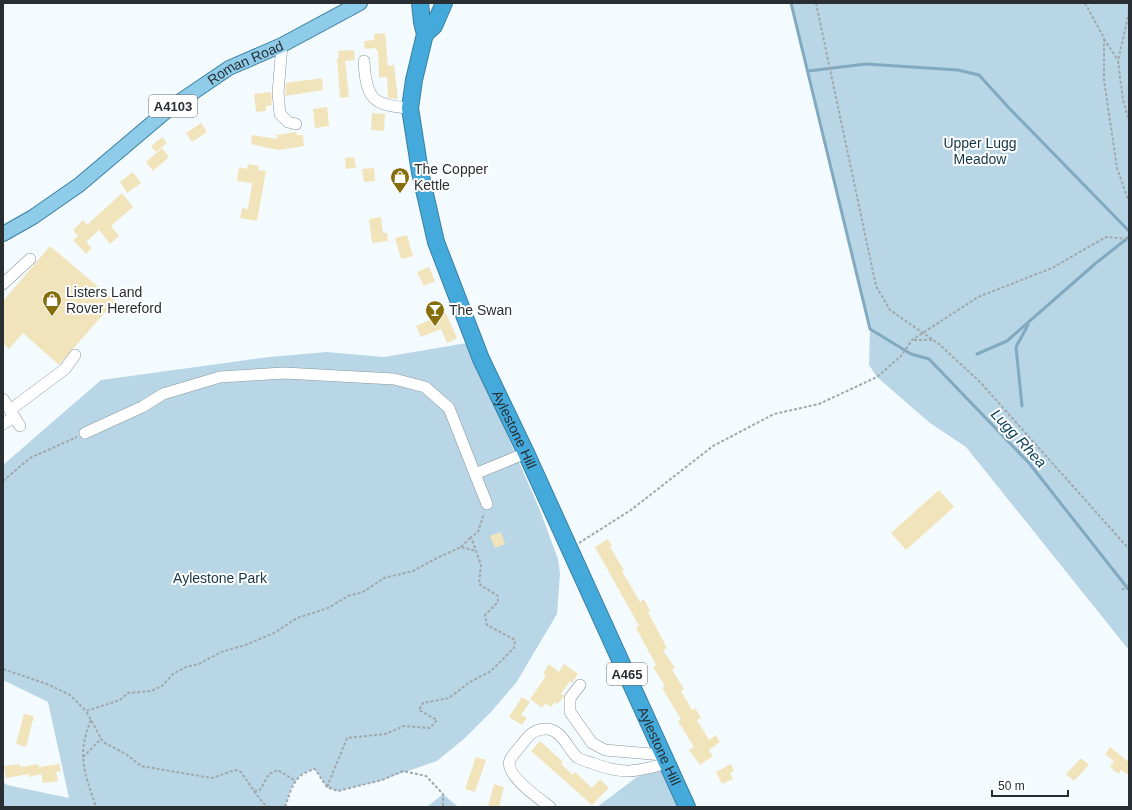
<svg xmlns="http://www.w3.org/2000/svg" width="1132" height="810" font-family="Arial,sans-serif">
<rect width="100%" height="100%" fill="#f4fbff"/>
<g fill="#b9d6e7">
<polygon points="791,3 1129,3 1128,649 966,447 930,423 877,377 869,365 870,329"/>
<path d="M 467,343 L 539,508 L 558,559 L 560,574 L 557,614 L 516,683 L 491,712 L 465,738 L 437,761 L 382,780 L 338,791 L 327,787 L 315,769 C 293,774 291,788 285,807 L 3,807 L 3,782 L 7,785 L 69,798 L 48,702 L 3,680 L 3,465 L 101,380 L 269,357 L 327,352 L 384,357 Z"/>
<polygon points="663,768 681,807 597,807 637,777"/>
<polygon points="443,794 458,807 427,807"/>
</g>
<g fill="none" stroke-linecap="round" stroke-linejoin="round">
<g stroke="#81aac1" stroke-width="3">
<polyline points="791,3 870,329 911,354 929,359 1029,463 1129,590"/>
<polyline points="808,71 866,64 958,70 979,75 1009,108 1129,231"/>
<polyline points="977,354 1007,341 1096,263 1129,237"/>
<polyline points="1022,406 1016,347 1028,325"/>
</g>
</g>
<g fill="#f1e4bb">
<polygon points="385,33 388,66 394,65 398,99 388,98 387,77 379,78 378,50 376,50 376,48 365,49 364,41 374,40 374,34"/>
<polygon points="354,50 355,60 345,61 349,97 340,98 337,58 339,58 338,51"/>
<polygon points="322,78 323,90 285,96 286,83"/>
<polygon points="271,92 272,105 266,106 266,111 256,112 254,94"/>
<polygon points="327,107 329,126 315,128 313,109"/>
<polygon points="372,113 385,114 384,131 371,130"/>
<polygon points="201,123 207,132 192,142 186,133"/>
<polygon points="296,132 297,135 303,135 304,146 278,150 251,144 252,135 277,139 276,135"/>
<polygon points="162,137 167,143 156,152 151,146"/>
<polygon points="162,148 169,157 153,171 146,162"/>
<polygon points="354,157 356,168 346,169 345,158"/>
<polygon points="248,164 259,166 258,170 266,171 257,221 240,218 242,208 248,209 252,183 237,181 239,167 247,169"/>
<polygon points="374,168 375,181 364,182 362,169"/>
<polygon points="133,172 141,183 127,193 120,182"/>
<polygon points="122,193 133,207 111,226 119,236 110,244 99,230 86,242 92,248 86,254 73,240 78,236 73,230 83,220 87,225"/>
<polygon points="381,217 383,233 387,233 388,241 372,243 369,219"/>
<polygon points="407,235 413,256 401,259 395,238"/>
<polygon points="50,246 115,301 59,365 23,333 9,349 3,343 3,301"/>
<polygon points="429,267 435,281 424,286 417,272"/>
<polygon points="446,313 457,338 447,343 441,329 421,337 416,326"/>
<polygon points="939,490 954,507 906,550 891,533"/>
<polygon points="501,532 505,544 495,548 490,536"/>
<polygon points="608,539 612,546 610,547 624,570 622,571 640,602 644,599 650,611 648,612 667,648 663,650 675,668 672,670 684,689 681,691 692,710 695,708 701,718 697,720 709,740 716,735 720,742 709,750 713,756 700,765 689,750 694,747 678,721 681,719 662,688 665,686 653,667 656,665 636,628 639,626 595,547"/>
<polygon points="549,664 559,672 564,664 578,674 572,683 570,681 561,694 564,696 558,704 555,702 551,707 545,703 542,708 530,699 546,676 543,674"/>
<polygon points="522,697 530,702 521,715 527,718 522,725 509,717"/>
<polygon points="24,714 34,716 26,747 16,744"/>
<polygon points="540,741 563,762 561,764 573,775 575,772 592,788 600,779 609,788 592,805 531,751"/>
<polygon points="1110,747 1129,762 1129,775 1121,770 1118,774 1110,767 1114,761 1105,754"/>
<polygon points="476,757 486,760 475,792 465,789"/>
<polygon points="1081,758 1089,765 1074,781 1066,774"/>
<polygon points="20,764 20,767 38,764 39,767 59,764 61,771 56,772 58,781 43,783 41,774 29,777 29,774 6,778 4,766"/>
<polygon points="731,764 734,771 730,773 733,779 722,784 716,772"/>
<polygon points="494,784 504,787 499,807 488,807"/>
</g>
<g fill="none" stroke-linecap="round" stroke-linejoin="round">
<g stroke="#86969f" stroke-width="12">
<g id="minor">
<polyline points="282,45 278,93 280,114 288,122 296,124"/>
<path d="M 364,61 C 366,98 372,106 410,108"/>
<polyline points="3,284 30,259"/>
<polyline points="3,399 20,426"/>
<polyline points="10,410 65,369 75,355"/>
<polyline points="3,424 14,417"/>
<polyline points="85,433 142,407 163,394 220,377 284,373 394,379 425,387 449,408 475,474 526,453"/>
<polyline points="475,474 487,504"/>
<polyline points="580,685 570,698 570,712 592,743 605,750 663,755"/>
<path d="M 550,807 C 540,799 504,775 510,760 C 513,754 519,748 523,743 C 529,734 536,728 548,729 C 563,731 568,750 578,758 C 582,760 588,762 592,763 C 623,775 636,772 667,763"/>
</g>
</g>
<g stroke="#3a7fa0" stroke-width="16">
<g id="major">
<path id="s1" d="M 3,234 L 33,217 L 79,185 L 170,108 L 229,68 L 282,45 L 360,3"/>
</g>
</g>
<g stroke="#3a7fa0" stroke-width="18">
<g id="highway">
<path id="s2" d="M 420,3 L 422,22 L 425,34 L 414,80 L 410,108 L 420,172 L 436,242 L 481,359 L 526,453 L 687,807"/>
<polyline points="425,34 434,26 444,3"/>
</g>
</g>
<g stroke="#a1a8ac" stroke-width="2" stroke-dasharray="3 2" stroke-linecap="butt">
<polyline points="816,3 876,286 890,310 939,344 980,382 1129,549"/>
<polyline points="1085,3 1104,38 1104,80 1117,168 1129,202"/>
<polyline points="1129,12 1118,61 1123,100 1129,120"/>
<polyline points="1104,39 1118,60"/>
<polyline points="914,340 933,340"/>
<polyline points="3,481 30,458 77,437"/>
<polyline points="579,543 631,510 713,446 774,414 819,404 877,377 901,356 912,340 978,297 1052,268 1106,237 1129,239"/>
<polyline points="461,547 471,537"/>
<polyline points="1122,590 1129,585"/>
<polyline points="3,669 47,684 70,695 86,711"/>
<path d="M 91,720 C 76,755 85,774 96,807"/>
<polyline points="83,757 101,739"/>
<polyline points="294,780 278,770 269,774 260,790 254,791 241,772 235,770 212,778 141,766 126,754 103,742 86,711 120,700 128,693 151,691 162,686 173,674 186,667 199,664 221,652 245,645 274,633 297,618 328,608 348,596 363,592 384,578 413,571 435,559 461,547 476,551"/>
<polyline points="327,787 347,738 385,734 404,726 430,728 437,720 419,710 423,703 449,698 470,682 491,671 514,648 515,640 487,625 485,615 498,602 498,596 479,584 481,565 471,537 478,532 484,513"/>
<polyline points="254,791 263,803 269,807"/>
<path d="M 285,807 C 292,788 293,775 315,769 L 327,787 L 338,791 L 382,780 L 403,771 L 426,776 L 443,794 L 443,807"/>
</g>
<use href="#minor" stroke="#fff" stroke-width="11"/>
<use href="#major" stroke="#8fccea" stroke-width="14"/>
<use href="#highway" stroke="#44aadc" stroke-width="16"/>
</g>
<defs>
<g id="shop-pin" transform="scale(1)"><path d="M0 17L-7.5 6A9.5 9.5 0 1 1 7.5 6Z" fill="#866e0c" stroke="#fff"/><path d="M-5-2.5h2.3a2.7 3.5 0 0 1 5.4 0H5L5.5 6h-11ZM-1.5-2.5h3a1.5 2.3 0 0 0-3 0Z" fill="#fff"/></g>
<g id="bar-pin" transform="scale(1)"><path d="M0 17L-7.5 6A9.5 9.5 0 1 1 7.5 6Z" fill="#866e0c" stroke="#fff"/><path d="M-6-5H6L.8 .8V4.5H3.5V6h-7V4.5H-.8V.8Z" fill="#fff"/></g>
</defs>
<g fill-rule="evenodd">
<use href="#shop-pin" x="400" y="177"/>
<use href="#shop-pin" x="52" y="300"/>
<use href="#bar-pin" x="435" y="310"/>
</g>
<g text-anchor="middle" dominant-baseline="central" stroke-width="4" stroke-linejoin="round" paint-order="stroke">
<g fill="#fff" stroke="#686d70" stroke-width="1">
<rect x="149" y="95" width="48" height="22" rx="3"/>
<rect x="607" y="663" width="40" height="22" rx="3"/>
</g>
<g font-size="13" font-weight="bold" fill="#282e32">
<text x="173" y="106">A4103</text>
<text x="627" y="674">A465</text>
</g>
<g font-size="14" fill="#282e32" stroke="#fff">
<text stroke="none"><textPath href="#s1" startOffset="298">Roman Road</textPath></text>
<text stroke="none"><textPath href="#s2" startOffset="447">Aylestone Hill</textPath></text>
<text stroke="none"><textPath href="#s2" startOffset="795">Aylestone Hill</textPath></text>
</g>
<g font-size="14" fill="#133648" stroke="#fff">
<text x="980" y="143">Upper Lugg<tspan x="980" dy="16">Meadow</tspan></text>
<text x="220" y="578">Aylestone Park</text>
</g>
<g font-size="14" fill="#282e32" stroke="#fff" text-anchor="start">
<text x="414" y="169">The Copper<tspan x="414" dy="16">Kettle</tspan></text>
<text x="66" y="292">Listers Land<tspan x="66" dy="16">Rover Hereford</tspan></text>
<text x="449" y="310">The Swan</text>
</g>
<g font-size="15" font-style="italic" fill="#0b425b" stroke="#fff">
<text transform="translate(1019 438) rotate(47)">Lugg Rhea</text>
</g>
</g>
<rect width="1132" height="810" fill="none" stroke="#282e32" stroke-width="8"/>
<path d="M992 790v6h76v-6" fill="none" stroke="#282e32" stroke-width="2"/>
<text x="998" y="790" font-size="12" fill="#282e32" stroke="#ffffff" stroke-width="3" paint-order="stroke">50 m</text>
</svg>
